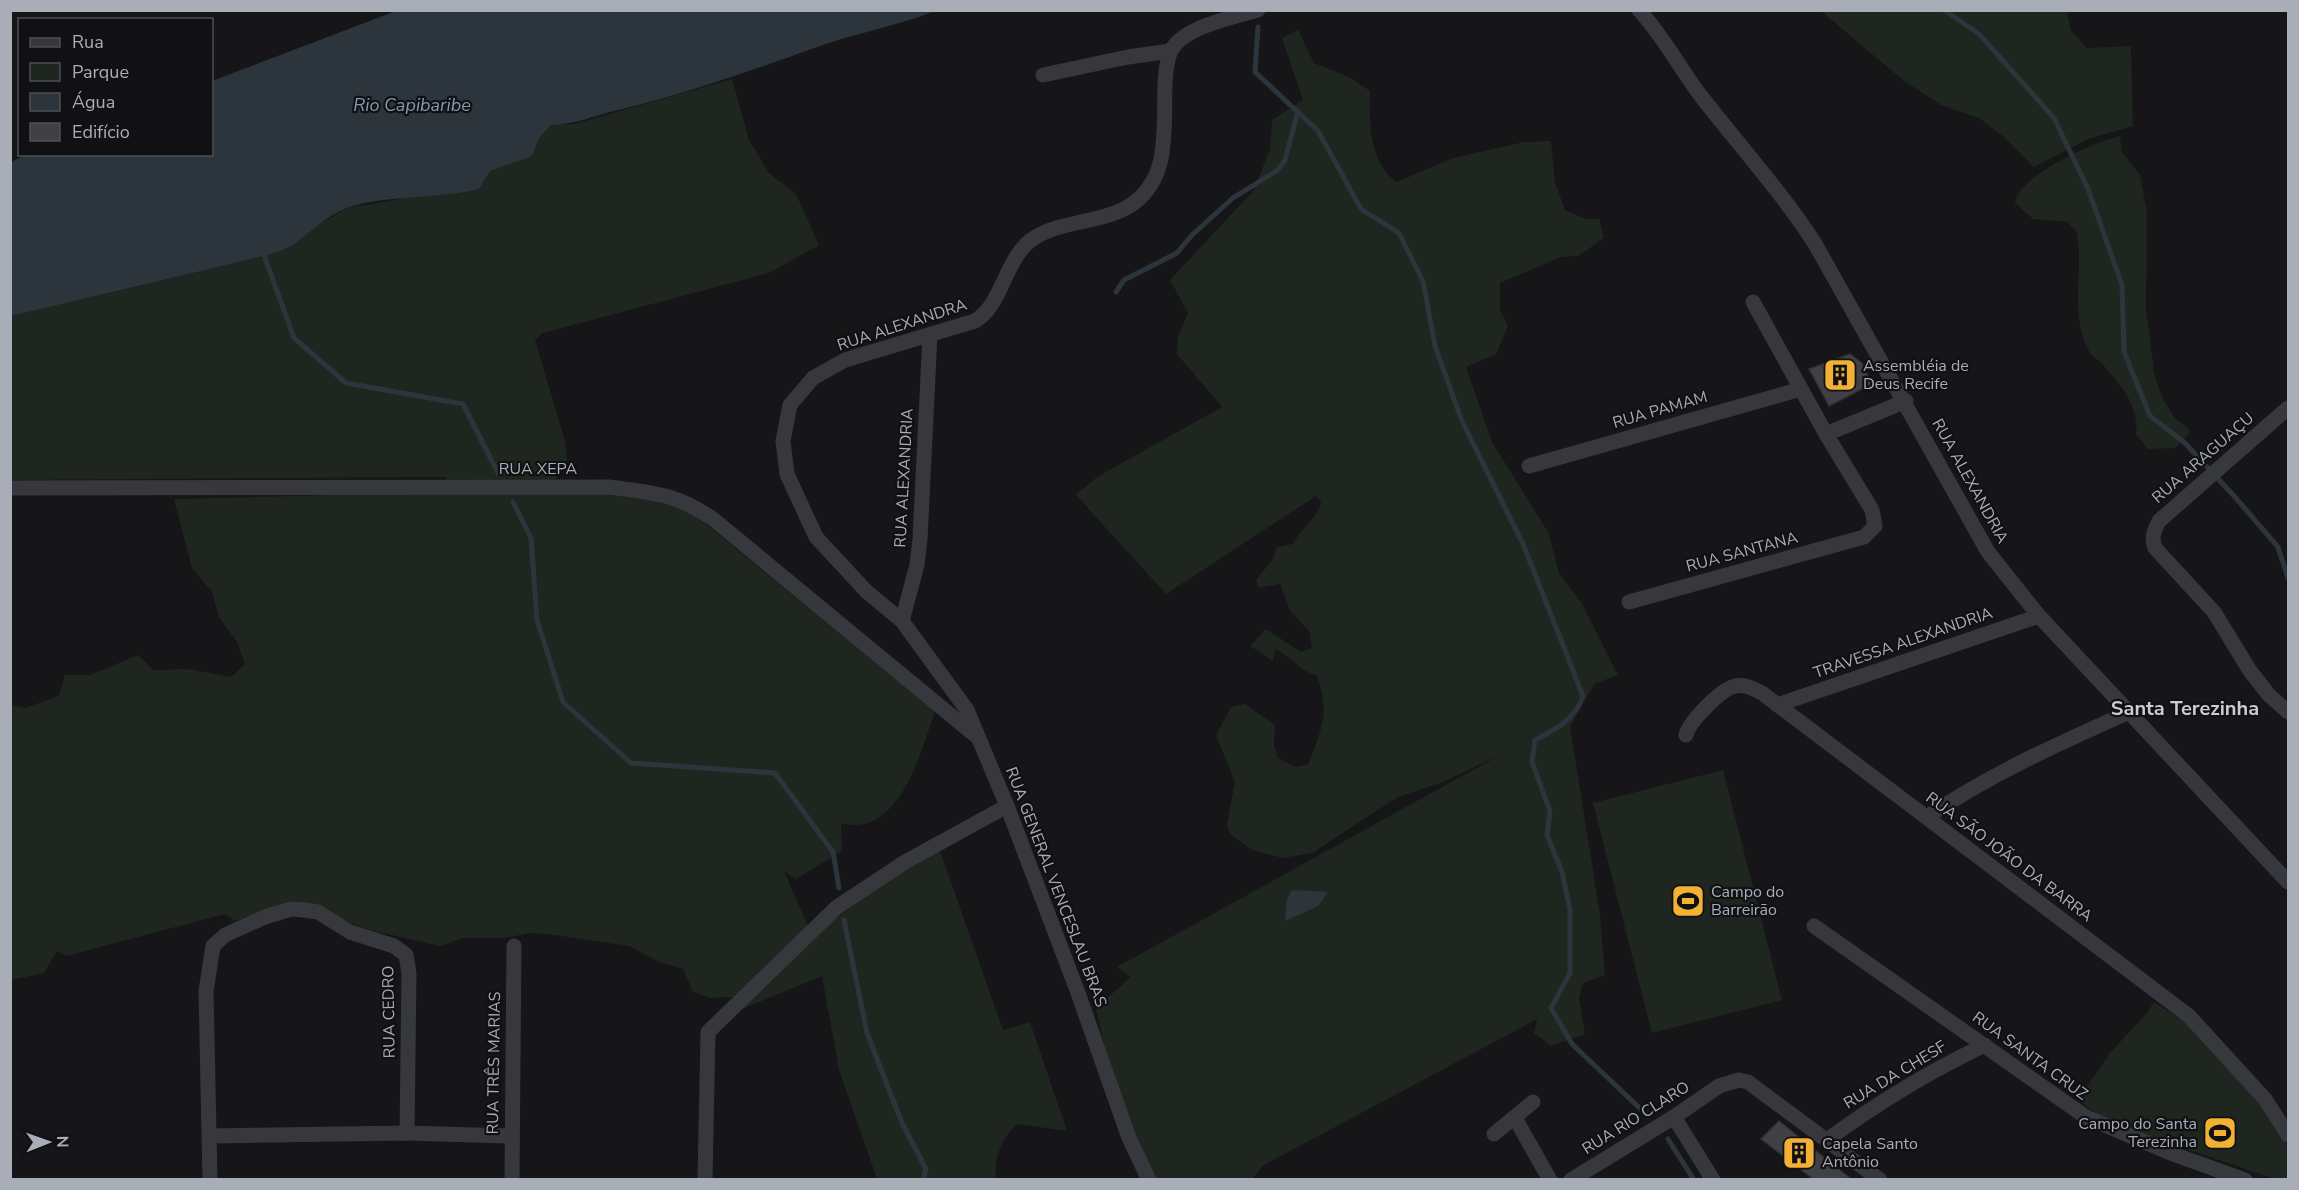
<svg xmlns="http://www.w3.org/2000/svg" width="2299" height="1190" font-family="'Nunito Sans',sans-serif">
<rect width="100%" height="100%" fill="#161618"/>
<g fill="#1e261f">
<polygon points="1821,11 2067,11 2071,31 2087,48 2131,46 2133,126 2088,139 2034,167 2003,136 1979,118 1941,105 1904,81"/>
<path d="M 1298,30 L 1314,63 L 1349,77 L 1370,91 C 1369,122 1369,163 1397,182 L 1453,158 L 1524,142 L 1551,141 L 1555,182 L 1565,210 L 1586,219 L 1599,219 L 1604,238 L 1578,256 L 1561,257 L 1500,283 L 1500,310 L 1508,326 L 1496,354 L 1466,367 L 1492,442 L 1548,532 L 1559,573 L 1581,602 L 1618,675 L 1594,684 L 1570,727 L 1600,914 L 1605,975 L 1583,983 L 1579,999 L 1585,1034 L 1551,1046 L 1534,1033 L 1537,1019 L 1262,1166 L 1253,1179 L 1153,1179 C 1126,1129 1107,1063 1096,1008 L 1131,977 L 1117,967 L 1500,755 L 1443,782 L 1398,797 L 1312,853 L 1283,858 L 1252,850 L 1230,834 L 1227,825 L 1235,782 L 1216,735 L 1231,707 L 1245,704 L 1275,725 L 1274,745 L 1278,758 L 1296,767 L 1308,764 C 1322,729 1330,713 1317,676 C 1299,670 1292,657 1275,649 L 1273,661 L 1250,646 L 1266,629 L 1301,652 L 1312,648 L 1309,631 L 1290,611 L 1280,584 L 1259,588 L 1256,580 L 1272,560 L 1277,547 L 1293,544 C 1302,526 1316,521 1321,502 L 1316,496 L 1166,594 L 1076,495 L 1097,477 L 1222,407 L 1177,354 L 1178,337 L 1188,313 L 1170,280 L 1254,190 L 1270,149 L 1272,120 L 1303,100 L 1282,38 Z"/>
<path d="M 732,79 L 749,140 L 769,173 L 796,194 L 819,245 L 769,273 L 543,333 L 535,340 L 565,441 L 567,460 L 553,484 L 663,501 L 691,512 L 935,711 C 921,751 899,840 841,823 L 842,851 L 796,879 L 784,871 L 808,926 L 733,997 L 711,998 L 693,992 L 683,969 L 659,962 L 629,946 L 555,935 L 531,933 L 504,938 L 464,938 L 440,946 L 370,930 L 343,920 L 260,913 L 235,921 L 225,914 L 66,956 L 57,951 L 44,973 L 11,980 L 11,705 L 25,708 L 59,696 L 65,675 L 90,675 L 138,655 L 154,670 L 187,669 L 231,677 L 245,664 L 237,642 L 219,617 L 212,592 L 192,568 L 174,499 L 452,492 L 445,477 L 11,480 L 11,316 L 264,256 L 292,245 L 316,226 L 347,208 L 395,200 L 532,156 L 539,138 L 551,124 L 575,124 Z"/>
<path d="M 2120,136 L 2122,152 L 2140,175 L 2147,213 L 2146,307 L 2154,373 L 2162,397 L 2174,417 L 2188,428 L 2190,433 L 2175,448 L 2148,449 L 2136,435 C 2139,407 2123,387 2105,367 C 2100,361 2092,357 2089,351 C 2069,314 2084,272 2077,233 L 2067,222 L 2033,219 L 2015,203 C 2019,175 2094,142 2120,136 Z"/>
<polygon points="1723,770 1782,1000 1652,1033 1593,803"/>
<path d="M 939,848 L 1003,1030 L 1030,1022 L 1067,1131 L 1017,1124 C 1001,1139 994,1158 996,1179 L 877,1179 L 839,1070 L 822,976 L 742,1009 L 818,933 L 868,893 Z"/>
<polygon points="2154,1002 2186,1023 2268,1112 2288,1147 2288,1179 2275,1179 2110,1123 2078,1100 2110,1053 2147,1013"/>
</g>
<g fill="#2c353c">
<path d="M 396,11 L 396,10 L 935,11 C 897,26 856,33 817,47 C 750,71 688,93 618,110 C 593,116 577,124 551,125 L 539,138 L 532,156 L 490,171 L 479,189 C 438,199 383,195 347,208 C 326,216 311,232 294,244 C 285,250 274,253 264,256 L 11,316 L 11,162 L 28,154 L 212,154 L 212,81 Z"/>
<polygon points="1292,890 1328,892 1318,906 1285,921 1287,899"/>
</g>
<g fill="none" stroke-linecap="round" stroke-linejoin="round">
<g stroke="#2c353c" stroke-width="5">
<polyline points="1944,10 1979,34 2054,118 2088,189 2122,285 2124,352 2150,416 2184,442 2235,497 2278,547 2288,578"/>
<path d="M 1258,27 L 1255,72 L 1318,131 L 1361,209 L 1399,233 L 1423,281 L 1435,346 L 1462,421 L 1523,544 L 1583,696 C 1575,719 1557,729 1535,740 L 1532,762 L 1550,811 L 1547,835 L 1562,872 L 1570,910 L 1570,973 L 1551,1008 L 1572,1044 L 1648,1116"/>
<polyline points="262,250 294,338 346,383 463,404 498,473"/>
<polyline points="1116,292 1124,280 1177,253 1192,235 1233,198 1278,170 1285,160 1298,111"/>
<polyline points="513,502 531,538 537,620 563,702 631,763 775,773 833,852 839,888"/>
<polyline points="844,920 867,1033 902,1123 926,1169 923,1180"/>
<polyline points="1668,1139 1694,1180"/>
</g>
</g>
<g fill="#404145" stroke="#303034" stroke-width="1.5">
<polygon points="1850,354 1862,363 1872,384 1829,406 1809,369"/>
<polygon points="1779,1121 1851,1179 1813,1179 1761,1139"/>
</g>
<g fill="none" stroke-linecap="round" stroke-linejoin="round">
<g stroke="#37383d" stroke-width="15">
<path d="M 1639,10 C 1665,38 1681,71 1704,100 C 1741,147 1781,192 1814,242 L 1988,552 L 2039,616 L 2288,882"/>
<polyline points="1043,75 1128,57 1170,51"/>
<path d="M 2288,408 L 2159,521 C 2154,531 2151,537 2155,548 L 2214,612 L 2250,671 L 2269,695 L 2288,712"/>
<polyline points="1826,434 1906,401"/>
<polyline points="1529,466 1801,389"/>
<path d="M 10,488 L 609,487 C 653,493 675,493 713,519 L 976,736"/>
<polyline points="1629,602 1864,537 1875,526 1872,510 1826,434 1753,302"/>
<polyline points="902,621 917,565 920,539 930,335"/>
<polyline points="1777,705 2039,616"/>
<path d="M 1686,735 C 1689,722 1721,689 1735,686 C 1746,684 1753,689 1762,693 L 2189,1016 L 2265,1099 L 2288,1135"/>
<path d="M 1927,817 C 1990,774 2058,744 2127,713"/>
<polyline points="1814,926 2086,1117 2173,1154 2245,1180"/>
<polyline points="1674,1117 1713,1180"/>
<polyline points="1515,1118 1550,1180"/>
<polyline points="1494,1134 1533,1102"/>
<polyline points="211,1136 407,1133 510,1136"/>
<path d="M 1827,1140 C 1876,1104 1930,1071 1985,1045"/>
<polyline points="210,1180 206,991 213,946 225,935 265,917 291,909 304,910 318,912 350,932 394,946 406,955 409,973 407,1133"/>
<polyline points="512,1180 514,946"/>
<polyline points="705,1180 708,1032 837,907 905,862 1007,806"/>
<path d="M 1149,1180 L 1129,1138 L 1077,990 L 1007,806 L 967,710 L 902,621 L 866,591 L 816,537 L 787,474 L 783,441 L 790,405 L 813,378 L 845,360 L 975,321 C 1003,304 1004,261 1031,240 C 1068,213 1128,230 1154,179 C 1162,164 1163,147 1164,131 C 1166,107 1162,76 1170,53 C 1180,27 1234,17 1258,10"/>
<polyline points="1571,1180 1674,1117 1719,1086 1739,1080 1748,1082 1880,1180"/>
</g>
</g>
<defs>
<g id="building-square" transform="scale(1.725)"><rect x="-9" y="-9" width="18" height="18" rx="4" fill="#f2b134" stroke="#111113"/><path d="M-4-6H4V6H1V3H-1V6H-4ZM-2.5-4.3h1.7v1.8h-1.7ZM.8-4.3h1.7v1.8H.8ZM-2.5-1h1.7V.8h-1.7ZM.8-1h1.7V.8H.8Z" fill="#111"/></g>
<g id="stadium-square" transform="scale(1.725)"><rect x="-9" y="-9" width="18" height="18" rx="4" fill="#f2b134" stroke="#111113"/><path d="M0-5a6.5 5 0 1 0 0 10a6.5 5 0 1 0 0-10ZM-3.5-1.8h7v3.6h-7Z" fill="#111"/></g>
</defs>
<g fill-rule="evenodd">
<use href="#building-square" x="1840" y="375"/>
<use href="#stadium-square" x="1688" y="901"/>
<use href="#stadium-square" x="2220" y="1133"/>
<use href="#building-square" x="1799" y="1153"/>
</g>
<g text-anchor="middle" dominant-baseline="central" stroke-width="4.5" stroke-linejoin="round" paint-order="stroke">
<g font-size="16" fill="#a8adb8" stroke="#111113">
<text transform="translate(902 325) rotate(-18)">RUA ALEXANDRA</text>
<text transform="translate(1660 410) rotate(-16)">RUA PAMAM</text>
<text transform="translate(2203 458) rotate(-41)">RUA ARAGUAÇU</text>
<text x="538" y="469">RUA XEPA</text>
<text transform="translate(904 478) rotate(-87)">RUA ALEXANDRIA</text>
<text transform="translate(1970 481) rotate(61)">RUA ALEXANDRIA</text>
<text transform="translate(1742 552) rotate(-15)">RUA SANTANA</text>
<text transform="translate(1903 643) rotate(-19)">TRAVESSA ALEXANDRIA</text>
<text transform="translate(2009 857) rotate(37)">RUA SÃO JOÃO DA BARRA</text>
<text transform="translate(1056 887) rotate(69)">RUA GENERAL VENCESLAU BRAS</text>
<text transform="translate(389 1012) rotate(-91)">RUA CEDRO</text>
<text transform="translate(2030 1056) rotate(36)">RUA SANTA CRUZ</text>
<text transform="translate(494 1063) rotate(-89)">RUA TRÊS MARIAS</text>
<text transform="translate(1895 1075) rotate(-31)">RUA DA CHESF</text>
<text transform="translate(1636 1118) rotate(-32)">RUA RIO CLARO</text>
</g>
<g font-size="16" fill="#a8adb8" stroke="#111113" text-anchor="start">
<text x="1863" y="366">Assembléia de<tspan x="1863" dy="18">Deus Recife</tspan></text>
<text x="1711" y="892">Campo do<tspan x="1711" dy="18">Barreirão</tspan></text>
<text x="2197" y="1124" text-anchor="end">Campo do Santa<tspan x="2197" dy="18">Terezinha</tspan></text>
<text x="1822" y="1144">Capela Santo<tspan x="1822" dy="18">Antônio</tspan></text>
</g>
<g font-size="18" font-style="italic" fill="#7f9bb3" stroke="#111113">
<text x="412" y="105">Rio Capibaribe</text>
</g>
<g font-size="20" font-weight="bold" fill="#c9ccd4" stroke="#111113">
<text x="2185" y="708">Santa Terezinha</text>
</g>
</g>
<rect width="2299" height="1190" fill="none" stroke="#a8adb8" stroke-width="24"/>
<rect x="18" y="18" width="195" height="138" fill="#111113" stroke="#4d4f55" stroke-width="1.5"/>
<rect x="30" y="38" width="30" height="9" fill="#37383d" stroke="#4d4f55" stroke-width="1.5"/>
<text x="72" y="48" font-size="18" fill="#a8adb8">Rua</text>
<rect x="30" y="63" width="30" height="18" fill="#1e261f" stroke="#4d4f55" stroke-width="1.5"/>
<text x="72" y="78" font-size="18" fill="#a8adb8">Parque</text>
<rect x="30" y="93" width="30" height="18" fill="#2c353c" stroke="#4d4f55" stroke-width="1.5"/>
<text x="72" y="108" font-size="18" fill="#a8adb8">Água</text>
<rect x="30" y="123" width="30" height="18" fill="#404145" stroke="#4d4f55" stroke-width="1.5"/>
<text x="72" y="138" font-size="18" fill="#a8adb8">Edifício</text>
<g transform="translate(48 1142) rotate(89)" stroke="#111113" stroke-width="4.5" paint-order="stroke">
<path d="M0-4.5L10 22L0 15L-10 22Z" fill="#a8adb8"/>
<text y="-9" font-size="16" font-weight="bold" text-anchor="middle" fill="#a8adb8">N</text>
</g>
</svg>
